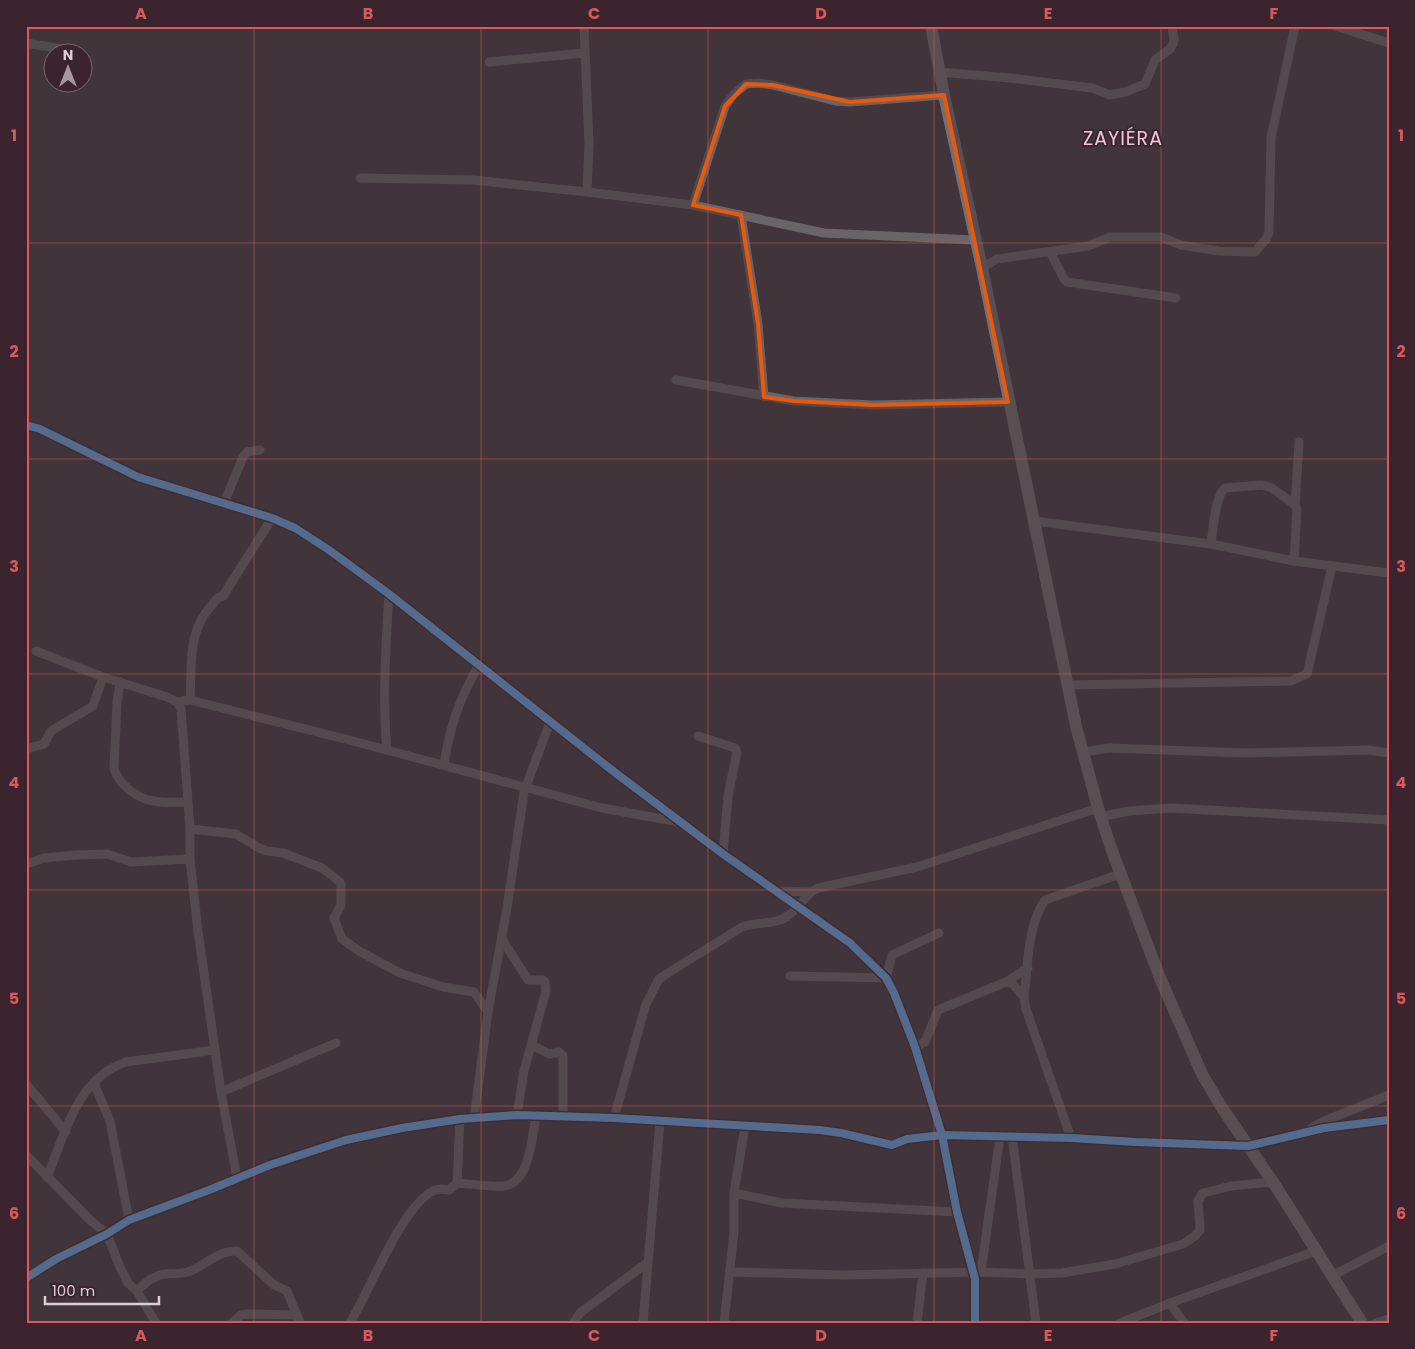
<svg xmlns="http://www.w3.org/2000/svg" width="1415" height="1349" font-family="Poppins,sans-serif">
<rect width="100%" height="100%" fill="#41343a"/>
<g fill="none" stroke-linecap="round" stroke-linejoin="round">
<g stroke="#6a6466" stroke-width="9">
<polyline points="584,26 589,144 587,192"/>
<polyline points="1335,26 1389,43"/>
<polyline points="26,43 69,50"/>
<polyline points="489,62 585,53"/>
<polyline points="939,72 1010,78 1092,88 1110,95 1125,92 1145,84 1155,60 1170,49 1173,44 1174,39 1172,26"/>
<polyline points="360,178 473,180 587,192 693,205 824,233 974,240"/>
<polyline points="693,205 725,106 734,94 746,84 758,83 773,85 835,101 850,102 944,95"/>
<polyline points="741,215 758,324 764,397"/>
<polyline points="1050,252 1064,279 1067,282 1176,298"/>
<polyline points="982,268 997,259 1088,246 1110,237 1161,237 1181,245 1219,251 1255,252 1267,238 1269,232 1271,138 1295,26"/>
<polyline points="676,380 794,401 873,405 1008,402"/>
<polyline points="26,425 40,429 138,477 272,518 295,528 329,550 389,594 613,771 723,854 850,943 886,978 894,993 915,1047 942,1135 957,1212 975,1279 975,1323"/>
<polyline points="224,503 243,457 247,452 260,450"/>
<polyline points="1034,521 1211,544 1294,561 1389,573"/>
<path d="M 1211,544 C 1213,531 1215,496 1225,488 L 1262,485 L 1272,488 L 1295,505"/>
<polyline points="1294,561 1297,510 1295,505 1299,442"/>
<polyline points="36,651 103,677 167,697 177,702 181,709 190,829 190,859 198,931 221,1092 237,1178"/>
<path d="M 120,682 L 117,703 L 114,768 C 116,776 119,780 124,785 C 142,804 163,803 187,802"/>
<polyline points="1069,685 1291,681 1307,674 1332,566"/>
<path d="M 190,700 C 192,665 187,633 211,606 C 215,601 217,597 223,596 L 272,518"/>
<polyline points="177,702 190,700 357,742 602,808 679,822"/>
<polyline points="698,736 735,748 737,752 728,796 723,854"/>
<polyline points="26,749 44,744 51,731 93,706 103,677"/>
<path d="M 387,750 C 382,697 386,646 389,594"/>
<polyline points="1084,752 1109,748 1246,753 1369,750 1389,753"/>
<path d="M 444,765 C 450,726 459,699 479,665"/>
<polyline points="1100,817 1129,811 1171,808 1389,820"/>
<polyline points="190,829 236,834 259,848 267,851 283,853 322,868 340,882 341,885 341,905 334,918 342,939 359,951 400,973 443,987 474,992 488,1012"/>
<polyline points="26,864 44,858 75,855 107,854 131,862 190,859"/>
<polyline points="778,891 810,892"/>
<polyline points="502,939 528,980 543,980 545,982 546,991 524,1071 517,1115"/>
<polyline points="790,976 886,978 892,955 939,933"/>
<polyline points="1006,982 1012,983 1024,997"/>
<polyline points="532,1045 549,1054 559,1052 563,1056 563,1117"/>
<polyline points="915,1047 925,1042 938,1010 1006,982 1028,968"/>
<polyline points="94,1083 110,1121 129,1220"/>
<polyline points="26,1084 66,1132"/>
<polyline points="221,1092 336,1043"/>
<path d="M 614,1118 L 646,1004 L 659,979 L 668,973 L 742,927 C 756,922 777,925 789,915 C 800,907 805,894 818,888 L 917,867 L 1098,808"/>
<polyline points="474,1119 488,1012 507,908 524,792 550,722"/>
<polyline points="1311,1128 1324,1121 1389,1095"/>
<polyline points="1012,1136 1036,1323"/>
<path d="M 1071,1138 L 1026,1009 L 1024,997 C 1028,966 1027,926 1045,900 L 1120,874"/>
<polyline points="26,1155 91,1221 107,1234 120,1267 128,1283 137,1291 156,1323"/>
<path d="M 47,1177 C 65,1134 77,1078 126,1062 L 215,1050"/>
<path d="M 457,1183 C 472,1184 489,1187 504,1186 C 530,1183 532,1136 536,1116"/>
<polyline points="734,1193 782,1203 957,1212"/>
<polyline points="731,1272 844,1275 981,1272 1030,1274 1062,1273 1115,1264 1183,1244 1195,1236 1200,1230 1198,1201 1203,1193 1231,1186 1273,1182"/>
<polyline points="981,1272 1000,1136"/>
<polyline points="1332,1276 1389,1246"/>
<polyline points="26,1278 56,1259 107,1234 129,1220 209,1190 270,1165 346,1140 402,1128 460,1119 517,1115 614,1118 820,1130 841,1133 892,1145 907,1139 942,1135 1071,1138 1136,1142 1248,1146 1324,1128 1389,1120"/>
<path d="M 137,1291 C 142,1286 148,1280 155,1277 C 166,1271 179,1276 190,1271 C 206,1265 219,1250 237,1251 L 274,1285 L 287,1291 L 300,1323"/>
<polyline points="1170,1303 1184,1323"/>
<polyline points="232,1323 241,1315 248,1314 297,1315"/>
<path d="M 350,1323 C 369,1291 401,1210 431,1192 C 436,1189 443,1189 449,1190 L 457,1183 L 460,1119"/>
<polyline points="573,1323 580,1313 648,1262"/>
<polyline points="643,1323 660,1121"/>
<polyline points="724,1323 734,1232 734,1193 745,1126"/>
<polyline points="917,1323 923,1273"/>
<polyline points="1120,1323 1170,1303 1316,1251"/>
<polyline points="1376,1323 1389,1319"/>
</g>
<polyline stroke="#756e70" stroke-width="12" points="931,26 944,95 982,268 1076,726 1098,808 1111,848 1160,978 1202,1074 1222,1108 1273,1182 1362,1323"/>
<g stroke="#3c242f" stroke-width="11">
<g id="cycleway">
<polyline points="26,425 40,429 138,477 272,518 295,528 329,550 389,594 613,771 723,854 850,943 886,978 894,993 915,1047 942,1135 957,1212 975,1279 975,1323"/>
<polyline points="26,1278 56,1259 107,1234 129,1220 209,1190 270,1165 346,1140 402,1128 460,1119 517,1115 614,1118 820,1130 841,1133 892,1145 907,1139 942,1135 1071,1138 1136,1142 1248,1146 1324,1128 1389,1120"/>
</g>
</g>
<use href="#cycleway" stroke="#6dadf4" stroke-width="8"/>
</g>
<path d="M0 0H1415V1349H0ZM 746,84 L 773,85 L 850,102 L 944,95 L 1008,402 L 873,405 L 794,401 L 764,397 L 758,324 L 741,215 L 693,205 L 725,106 Z" fill="#41343a" fill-opacity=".55" fill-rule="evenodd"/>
<path fill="none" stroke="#e8590c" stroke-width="4" stroke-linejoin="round" d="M 746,84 L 773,85 L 850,102 L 944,95 L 1008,402 L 873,405 L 794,401 L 764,397 L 758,324 L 741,215 L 693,205 L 725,106 Z"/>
<path fill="none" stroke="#d85a5c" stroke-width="1" stroke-opacity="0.55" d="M 254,26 L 254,1323M 481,26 L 481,1323M 708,26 L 708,1323M 934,26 L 934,1323M 1161,26 L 1161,1323M 26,243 L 1389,243M 26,459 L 1389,459M 26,674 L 1389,674M 26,890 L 1389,890M 26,1106 L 1389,1106"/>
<g text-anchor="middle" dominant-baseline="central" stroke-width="4" stroke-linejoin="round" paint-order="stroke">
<g font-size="19" letter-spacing="1" fill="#eacad7" stroke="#3c242f">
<text x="1123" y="138">ZAYIÉRA</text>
</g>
</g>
<rect width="1415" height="1349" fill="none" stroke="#3c242f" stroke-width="55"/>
<g transform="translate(68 68)"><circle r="24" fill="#3c242f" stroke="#7d6871"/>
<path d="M0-4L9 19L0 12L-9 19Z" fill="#a7989e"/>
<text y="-8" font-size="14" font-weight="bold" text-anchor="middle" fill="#deced4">N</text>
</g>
<path d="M45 1296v8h114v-8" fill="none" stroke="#deced4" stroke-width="2.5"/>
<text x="52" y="1296" font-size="15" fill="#deced4" stroke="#3c242f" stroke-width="4" paint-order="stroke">100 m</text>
<rect x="28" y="28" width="1360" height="1294" fill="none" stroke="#d85a5c" stroke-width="2"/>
<g font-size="16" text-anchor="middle" font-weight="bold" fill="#d85a5c">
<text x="141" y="19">A</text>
<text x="368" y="19">B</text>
<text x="594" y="19">C</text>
<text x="821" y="19">D</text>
<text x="1048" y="19">E</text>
<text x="1274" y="19">F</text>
<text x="14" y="141">1</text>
<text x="1401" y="141">1</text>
<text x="14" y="357">2</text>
<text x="1401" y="357">2</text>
<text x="14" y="572">3</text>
<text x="1401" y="572">3</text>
<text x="14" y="788">4</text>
<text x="1401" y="788">4</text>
<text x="14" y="1004">5</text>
<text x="1401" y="1004">5</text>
<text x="14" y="1219">6</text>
<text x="1401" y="1219">6</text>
<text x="141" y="1341">A</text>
<text x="368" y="1341">B</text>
<text x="594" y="1341">C</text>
<text x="821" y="1341">D</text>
<text x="1048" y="1341">E</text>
<text x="1274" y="1341">F</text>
</g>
</svg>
